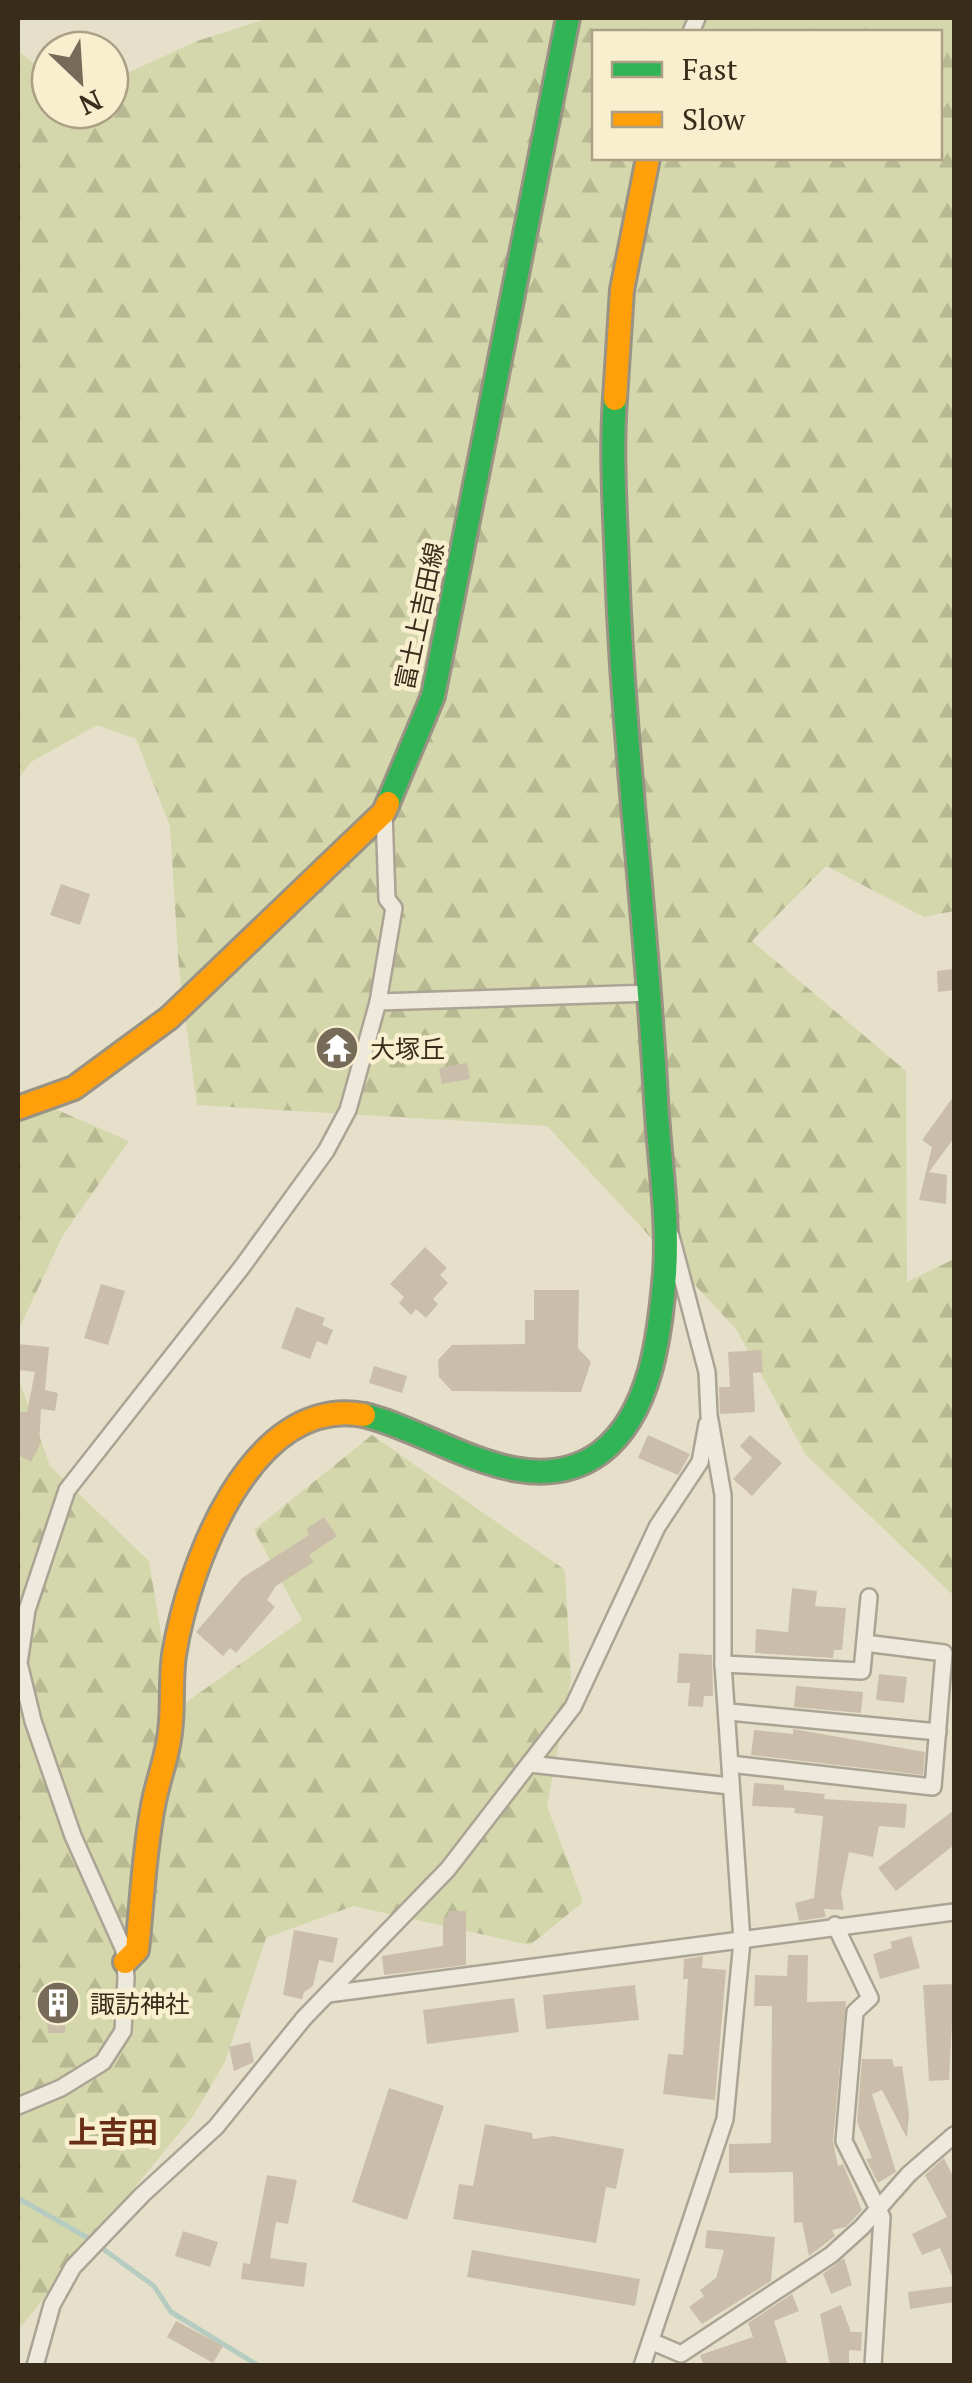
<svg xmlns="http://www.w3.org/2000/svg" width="972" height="2383" font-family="'PT Serif','Noto Sans JP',serif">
<defs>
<pattern id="forest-firs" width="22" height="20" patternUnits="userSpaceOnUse" patternTransform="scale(2.5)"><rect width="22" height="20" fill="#d4d7ab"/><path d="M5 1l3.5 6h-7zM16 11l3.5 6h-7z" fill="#b7b993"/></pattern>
</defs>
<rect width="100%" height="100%" fill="#e6e0ca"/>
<g fill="url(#forest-firs)" fill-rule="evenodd">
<path d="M 269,18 L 954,18 L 954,911 L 924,917 L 826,866 L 752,941 L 906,1071 L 907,1282 L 954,1259 L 954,1596 L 806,1455 L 736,1329 L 547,1126 L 197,1105 L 179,970 L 170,826 L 136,739 L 97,725 L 31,762 L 18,779 L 18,51 L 50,76 L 50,110 L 110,110 L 110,81 L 197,41 ZM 594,32 L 940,32 L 940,158 L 594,158 Z"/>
<polygon points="18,1093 129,1141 63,1235 18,1331"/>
<polygon points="18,1377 50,1466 149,1561 174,1711 302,1620 254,1530 372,1435 565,1570 571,1680 547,1806 583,1902 530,1945 353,1906 266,1938 225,2062 193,2116 18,2330"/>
</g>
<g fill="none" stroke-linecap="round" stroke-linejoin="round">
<polyline stroke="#b6ccc0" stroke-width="5" points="18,2198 88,2238 154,2286 171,2312 259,2366"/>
</g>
<g fill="#cabeab">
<polygon points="61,884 90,894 80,925 50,915"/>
<polygon points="954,969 954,990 938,992 937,971"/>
<polygon points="467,1063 470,1079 442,1084 439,1068"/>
<polygon points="954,1096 954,1138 929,1172 947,1175 946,1204 919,1200 932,1147 922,1140"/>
<polygon points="425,1247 447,1268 440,1275 448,1283 433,1299 438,1304 426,1318 416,1309 411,1315 399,1303 404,1297 390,1284"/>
<polygon points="101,1284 125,1291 108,1345 84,1338"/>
<polygon points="534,1290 579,1290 578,1348 591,1362 581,1392 452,1391 439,1377 438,1360 452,1345 525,1344 525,1320 534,1320"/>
<polygon points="296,1307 325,1318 322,1325 333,1330 327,1345 317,1341 310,1359 281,1348"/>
<polygon points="18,1344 49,1347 45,1390 58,1393 55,1411 41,1409 39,1447 31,1462 18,1455 18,1419 19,1412 27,1412 35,1372 18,1370"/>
<polygon points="761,1350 763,1372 753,1373 755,1412 720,1414 719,1387 730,1387 728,1352"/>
<polygon points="374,1366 407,1376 402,1393 369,1383"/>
<polygon points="648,1435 690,1454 678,1475 638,1458"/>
<polygon points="750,1435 782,1463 752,1496 733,1479 752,1458 740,1446"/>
<polygon points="324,1517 337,1536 309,1555 314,1562 276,1586 267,1600 275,1607 236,1653 230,1648 223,1656 196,1632 242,1578 309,1535 306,1529"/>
<polygon points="792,1588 817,1591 815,1606 846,1608 842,1650 834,1650 833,1658 755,1653 756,1629 788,1632"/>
<polygon points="679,1653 712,1655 713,1696 704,1696 703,1707 688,1706 690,1683 677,1683"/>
<polygon points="879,1674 907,1677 904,1703 876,1700"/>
<polygon points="796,1686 863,1692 861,1713 794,1707"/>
<polygon points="793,1729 925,1752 923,1775 751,1755 754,1730 793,1734"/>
<polygon points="754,1783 784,1785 784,1790 825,1794 824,1799 907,1804 905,1828 879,1826 873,1857 849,1852 841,1893 844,1910 824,1909 826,1917 799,1921 795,1903 814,1898 823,1816 794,1813 795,1808 752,1806"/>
<polygon points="954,1810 954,1845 896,1891 878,1868"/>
<polygon points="448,1911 466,1911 466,1965 384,1975 382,1956 443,1946 443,1917 448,1917"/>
<polygon points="294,1930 338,1938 333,1963 319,1960 313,1986 304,1992 302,1999 283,1995"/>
<polygon points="911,1936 920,1968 880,1979 873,1954 892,1948 890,1942"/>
<polygon points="788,1955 808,1955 807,2002 846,2001 833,2141 838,2166 843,2164 862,2210 846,2227 832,2230 835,2236 809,2256 802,2222 794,2223 793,2172 729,2173 729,2144 771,2143 772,2006 754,2006 755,1975 787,1976"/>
<polygon points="703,1956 702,1968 726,1970 715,2100 663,2094 668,2054 683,2055 688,1979 683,1979 684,1959"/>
<polygon points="954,1984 949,2080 929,2081 923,1985"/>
<polygon points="635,1985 639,2020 546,2029 543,1995"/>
<polygon points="45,1987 72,1987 71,2019 65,2019 65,2033 48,2033"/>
<polygon points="514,1998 519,2032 427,2044 423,2010"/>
<polygon points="250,2042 254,2062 234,2071 229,2047"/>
<polygon points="862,2059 892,2059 894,2067 902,2066 909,2114 907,2138 882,2090 872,2094 896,2172 878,2183 866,2159 872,2158 857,2122"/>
<polygon points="389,2088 444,2106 407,2220 352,2202"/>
<polygon points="485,2124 532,2133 533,2139 553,2136 624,2149 616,2189 606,2187 596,2243 453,2219 459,2184 473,2186"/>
<polygon points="944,2158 954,2178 954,2281 940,2248 922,2255 912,2234 947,2217 925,2175"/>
<polygon points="267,2175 297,2180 288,2224 276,2222 270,2258 307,2263 304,2287 241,2279 243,2263 250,2264"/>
<polygon points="707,2230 775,2237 771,2281 702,2324 689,2307 704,2296 700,2290 716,2278 724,2250 705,2248"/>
<polygon points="183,2231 218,2242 210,2267 175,2256"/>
<polygon points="472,2250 640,2279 635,2306 467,2277"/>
<polygon points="844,2258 852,2285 831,2294 823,2274"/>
<polygon points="954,2286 954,2302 910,2309 908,2292"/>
<polygon points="792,2294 799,2311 774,2321 788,2366 704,2366 700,2355 753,2337 748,2323"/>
<polygon points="841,2305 851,2332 862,2332 861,2351 849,2350 849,2366 830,2366 820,2314"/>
<polygon points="176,2321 223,2346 213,2363 167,2337"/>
</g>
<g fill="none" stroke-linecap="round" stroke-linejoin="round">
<g stroke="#aba494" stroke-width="20">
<g id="street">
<polyline points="691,32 697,18"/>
<polyline points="378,1002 394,908 387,899 384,812"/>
<polyline points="723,1664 862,1671 869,1597"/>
<polyline points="729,1712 938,1732"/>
<polyline points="529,1764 730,1786"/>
<polyline points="730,1764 933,1787 944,1653 865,1643"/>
<polyline points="835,1925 870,1998 855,2012 844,2141 882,2217 873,2366"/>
<polyline points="328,1994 954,1912"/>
<polyline points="18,2106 61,2088 103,2062 123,2031 126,1978 124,1950 73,1836 33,1721 19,1663 27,1610 67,1490 242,1267 326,1151 348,1110 378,1002 651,993"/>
<polyline points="653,2342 681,2354 831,2255 862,2227 909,2174 954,2135"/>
<polyline points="35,2366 52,2305 73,2267 142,2195 216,2127 304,2018 448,1869 573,1707 657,1527 700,1462 707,1424"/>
<polyline points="642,2366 725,2119 742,1941 723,1664 723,1495 709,1415 707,1372 671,1236"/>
</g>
</g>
<g stroke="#9a9384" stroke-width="28">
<g id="fast">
<polyline points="388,803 433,696 568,18"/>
<path d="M 364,1415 C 436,1432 527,1506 600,1453 C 652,1414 660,1332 665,1273 C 669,1217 659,1156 656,1100 C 647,921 623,744 617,565 C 615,510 611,454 615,399"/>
</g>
</g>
<g stroke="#9a9384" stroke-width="28">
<g id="slow">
<polyline points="615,399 622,290 648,158"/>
<polyline points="18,1108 74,1088 169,1018 384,812 388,803"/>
<path d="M 125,1962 L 137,1950 C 142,1902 144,1853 153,1806 C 157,1783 166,1761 169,1739 C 174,1711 170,1683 174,1655 C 188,1568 250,1394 364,1415"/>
</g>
</g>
<use href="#street" stroke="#ede9dd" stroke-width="15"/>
<use href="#fast" stroke="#30b455" stroke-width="22"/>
<use href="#slow" stroke="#ff9f0a" stroke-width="22"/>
</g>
<defs>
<g id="temple-disc" transform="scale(2.25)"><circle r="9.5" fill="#766b58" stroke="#f8efcf"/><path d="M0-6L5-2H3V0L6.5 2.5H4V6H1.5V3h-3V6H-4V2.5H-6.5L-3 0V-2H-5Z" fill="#fff"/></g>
<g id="building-disc" transform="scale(2.25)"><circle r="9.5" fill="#766b58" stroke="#f8efcf"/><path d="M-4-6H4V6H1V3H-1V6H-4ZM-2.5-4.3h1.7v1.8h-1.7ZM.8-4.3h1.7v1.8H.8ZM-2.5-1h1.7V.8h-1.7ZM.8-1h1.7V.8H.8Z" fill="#fff"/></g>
</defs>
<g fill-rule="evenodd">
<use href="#temple-disc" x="337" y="1048"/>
<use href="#building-disc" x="58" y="2003"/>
</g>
<g text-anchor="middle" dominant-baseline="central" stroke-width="9" stroke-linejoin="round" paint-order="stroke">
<g font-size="25" fill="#3a2c1b" stroke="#f8efcf">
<text transform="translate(419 616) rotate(-78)">富士上吉田線</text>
</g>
<g font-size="25" fill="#3a2c1b" stroke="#f8efcf" text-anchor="start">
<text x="370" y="1048">大塚丘</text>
<text x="90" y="2003">諏訪神社</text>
</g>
<g font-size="30" font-weight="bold" fill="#6a2e17" stroke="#f8efcf">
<text x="113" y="2132">上吉田</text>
</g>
</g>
<rect width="972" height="2383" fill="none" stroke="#3a2c1b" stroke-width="40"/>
<rect x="592" y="30" width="350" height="130" fill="#f8efcf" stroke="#aca187" stroke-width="2.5"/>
<rect x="612" y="62" width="50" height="15" fill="#30b455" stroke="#aca187" stroke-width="2.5"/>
<text x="682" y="80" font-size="30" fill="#3a2c1b">Fast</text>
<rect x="612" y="112" width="50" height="15" fill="#ff9f0a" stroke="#aca187" stroke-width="2.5"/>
<text x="682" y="130" font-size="30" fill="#3a2c1b">Slow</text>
<g transform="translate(80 80) rotate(155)"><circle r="48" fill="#f8efcf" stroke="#aca187" stroke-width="2.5"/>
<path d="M0-8L18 38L0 25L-18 38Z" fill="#766b58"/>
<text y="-15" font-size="28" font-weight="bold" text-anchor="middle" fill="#3a2c1b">N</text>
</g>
</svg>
